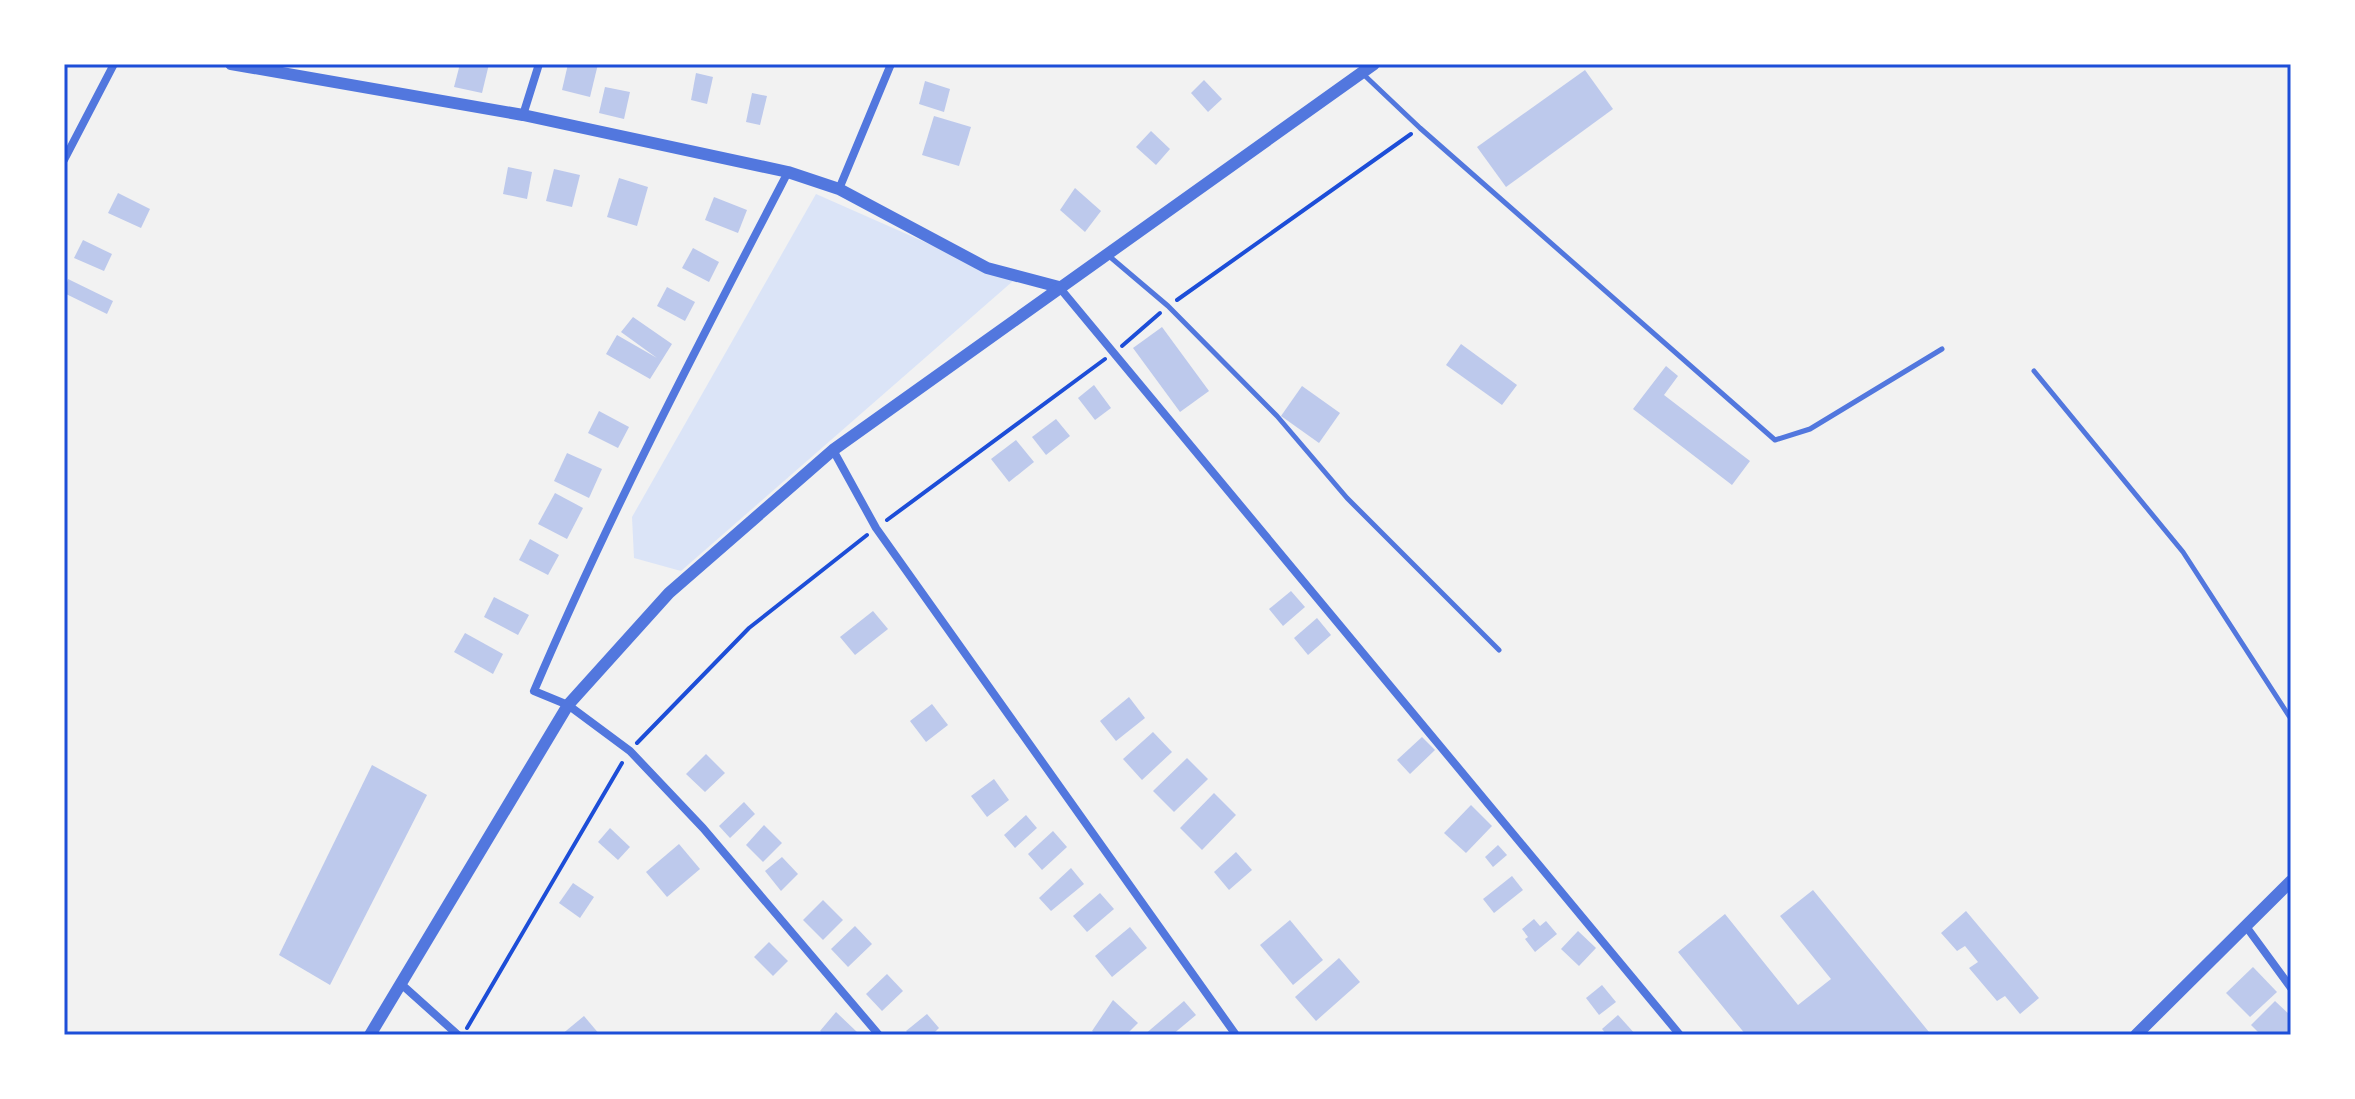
<svg xmlns="http://www.w3.org/2000/svg" width="2355" height="1099" font-family="Georgia,serif">
<rect width="100%" height="100%" fill="#f2f2f2"/>
<polygon fill="#dbe4f7" points="816,194 1013,281 681,571 634,558 632,517"/>
<g fill="#bdc9ec">
<polygon points="460,64 489,64 482,93 454,87"/>
<polygon points="568,64 598,64 590,97 562,90"/>
<polygon points="1585,70 1613,109 1506,187 1477,147"/>
<polygon points="696,73 713,77 707,104 691,100"/>
<polygon points="1204,80 1222,99 1208,112 1191,93"/>
<polygon points="925,81 950,89 944,112 919,104"/>
<polygon points="605,87 630,92 624,119 599,113"/>
<polygon points="752,93 767,96 760,125 746,122"/>
<polygon points="934,116 971,127 959,166 922,155"/>
<polygon points="1151,131 1170,149 1156,165 1136,147"/>
<polygon points="508,167 532,172 527,199 503,194"/>
<polygon points="554,169 580,175 572,207 546,201"/>
<polygon points="619,178 648,187 637,226 607,217"/>
<polygon points="1075,188 1101,211 1085,232 1060,210"/>
<polygon points="118,193 150,209 141,228 108,213"/>
<polygon points="714,197 747,210 738,233 705,220"/>
<polygon points="83,240 112,254 104,271 74,258"/>
<polygon points="693,248 719,262 709,282 682,268"/>
<polygon points="68,279 113,301 107,314 64,293"/>
<polygon points="667,287 695,302 685,321 657,306"/>
<polygon points="633,317 672,344 650,379 606,354 617,335 657,358 621,332"/>
<polygon points="1162,327 1209,391 1180,412 1133,348"/>
<polygon points="1461,344 1517,385 1502,405 1446,365"/>
<polygon points="1666,366 1678,376 1664,395 1750,461 1732,485 1633,409"/>
<polygon points="1094,385 1111,408 1095,420 1078,398"/>
<polygon points="1302,386 1340,413 1319,443 1281,416"/>
<polygon points="599,411 629,427 618,448 588,433"/>
<polygon points="1056,419 1070,436 1046,455 1032,437"/>
<polygon points="1016,440 1034,462 1009,482 991,459"/>
<polygon points="567,453 602,469 589,498 554,481"/>
<polygon points="555,493 583,508 567,539 538,524"/>
<polygon points="530,539 559,555 548,575 519,560"/>
<polygon points="1291,591 1305,607 1283,626 1269,609"/>
<polygon points="494,597 529,615 518,635 484,617"/>
<polygon points="873,611 888,629 855,655 840,637"/>
<polygon points="1317,618 1331,635 1308,655 1294,638"/>
<polygon points="465,633 503,654 493,674 454,652"/>
<polygon points="1129,697 1145,718 1116,741 1100,721"/>
<polygon points="932,704 948,725 926,742 910,721"/>
<polygon points="1153,732 1172,752 1142,780 1123,759"/>
<polygon points="1422,737 1435,750 1410,774 1397,760"/>
<polygon points="706,754 725,773 705,792 686,774"/>
<polygon points="1187,758 1208,779 1174,812 1153,791"/>
<polygon points="372,765 427,795 330,985 279,955"/>
<polygon points="994,779 1009,800 987,817 971,796"/>
<polygon points="1214,793 1236,815 1202,850 1180,828"/>
<polygon points="744,802 755,814 730,838 719,826"/>
<polygon points="1471,805 1492,826 1466,853 1444,833"/>
<polygon points="1026,815 1037,828 1015,848 1004,835"/>
<polygon points="764,825 782,843 763,862 746,845"/>
<polygon points="610,828 630,847 618,860 598,842"/>
<polygon points="1053,831 1067,847 1042,870 1028,854"/>
<polygon points="679,844 700,869 667,897 646,872"/>
<polygon points="1498,845 1507,855 1493,867 1485,857"/>
<polygon points="1236,852 1252,870 1229,890 1214,872"/>
<polygon points="782,857 798,874 781,891 765,871"/>
<polygon points="1071,868 1084,884 1051,911 1039,898"/>
<polygon points="1512,876 1523,890 1494,913 1483,899"/>
<polygon points="573,883 594,897 580,918 559,903"/>
<polygon points="1813,890 1929,1032 1925,1035 1746,1035 1678,952 1725,914 1798,1005 1831,979 1780,916"/>
<polygon points="1100,893 1114,909 1087,932 1073,916"/>
<polygon points="823,900 843,920 823,940 803,920"/>
<polygon points="1966,911 2039,998 2020,1014 2005,996 1997,1001 1969,968 1978,962 1965,946 1957,951 1941,933"/>
<polygon points="1534,919 1540,926 1546,921 1557,934 1535,952 1525,939 1528,937 1522,929"/>
<polygon points="1290,920 1323,960 1293,985 1260,945"/>
<polygon points="855,926 872,944 848,967 831,949"/>
<polygon points="1130,927 1147,948 1112,977 1095,956"/>
<polygon points="1578,931 1596,948 1579,966 1561,949"/>
<polygon points="769,942 788,961 773,976 754,957"/>
<polygon points="1339,958 1360,982 1316,1021 1295,997"/>
<polygon points="2253,967 2277,992 2250,1017 2226,993"/>
<polygon points="887,974 903,991 882,1011 866,994"/>
<polygon points="1602,985 1616,1002 1599,1015 1586,998"/>
<polygon points="1113,1000 1138,1023 1126,1035 1098,1035 1092,1031"/>
<polygon points="1184,1001 1196,1015 1172,1035 1144,1035"/>
<polygon points="2275,1001 2291,1016 2291,1035 2261,1035 2251,1025"/>
<polygon points="836,1012 857,1032 854,1035 825,1035 820,1031"/>
<polygon points="927,1014 939,1028 932,1035 910,1035 906,1031"/>
<polygon points="1618,1015 1636,1035 1607,1035 1602,1029"/>
<polygon points="584,1016 600,1035 561,1035"/>
</g>
<g fill="none" stroke-linecap="round" stroke-linejoin="round">
<g stroke="#1d4ed8" stroke-width="4">
<polyline points="1177,300 1411,134"/>
<polyline points="1122,346 1160,313"/>
<polyline points="887,520 1105,359"/>
<polyline points="637,743 749,628 867,535"/>
<polyline points="467,1028 622,763"/>
</g>
<g stroke="#5277de" stroke-width="5">
<polyline points="1362,73 1420,128 1775,440 1810,429 1942,349"/>
<polyline points="1109,256 1168,306 1277,416 1347,498 1499,650"/>
<polyline points="2034,371 2183,552 2291,719"/>
</g>
<g stroke="#5277de" stroke-width="8">
<polyline points="523,115 539,64"/>
<polyline points="64,160 114,64"/>
<path d="M 788,172 C 699,343 610,513 534,691 L 568,705 L 630,751 L 703,828 L 879,1035"/>
<polyline points="839,189 891,64"/>
<polyline points="1059,287 1680,1035"/>
<polyline points="833,450 876,528 1236,1035"/>
<polyline points="2245,925 2291,988"/>
<polyline points="400,983 458,1035"/>
</g>
<g stroke="#5277de" stroke-width="12">
<polyline points="231,64 523,115 788,172 839,189 987,268 1059,287"/>
<polyline points="370,1035 568,705 669,593 833,450 1374,64"/>
<polyline points="2136,1035 2291,881"/>
</g>
</g>
<rect width="2355" height="1099" fill="none" stroke="#ffffff" stroke-width="132"/>
<rect x="66" y="66" width="2223" height="967" fill="none" stroke="#1d4ed8" stroke-width="3"/>
</svg>
